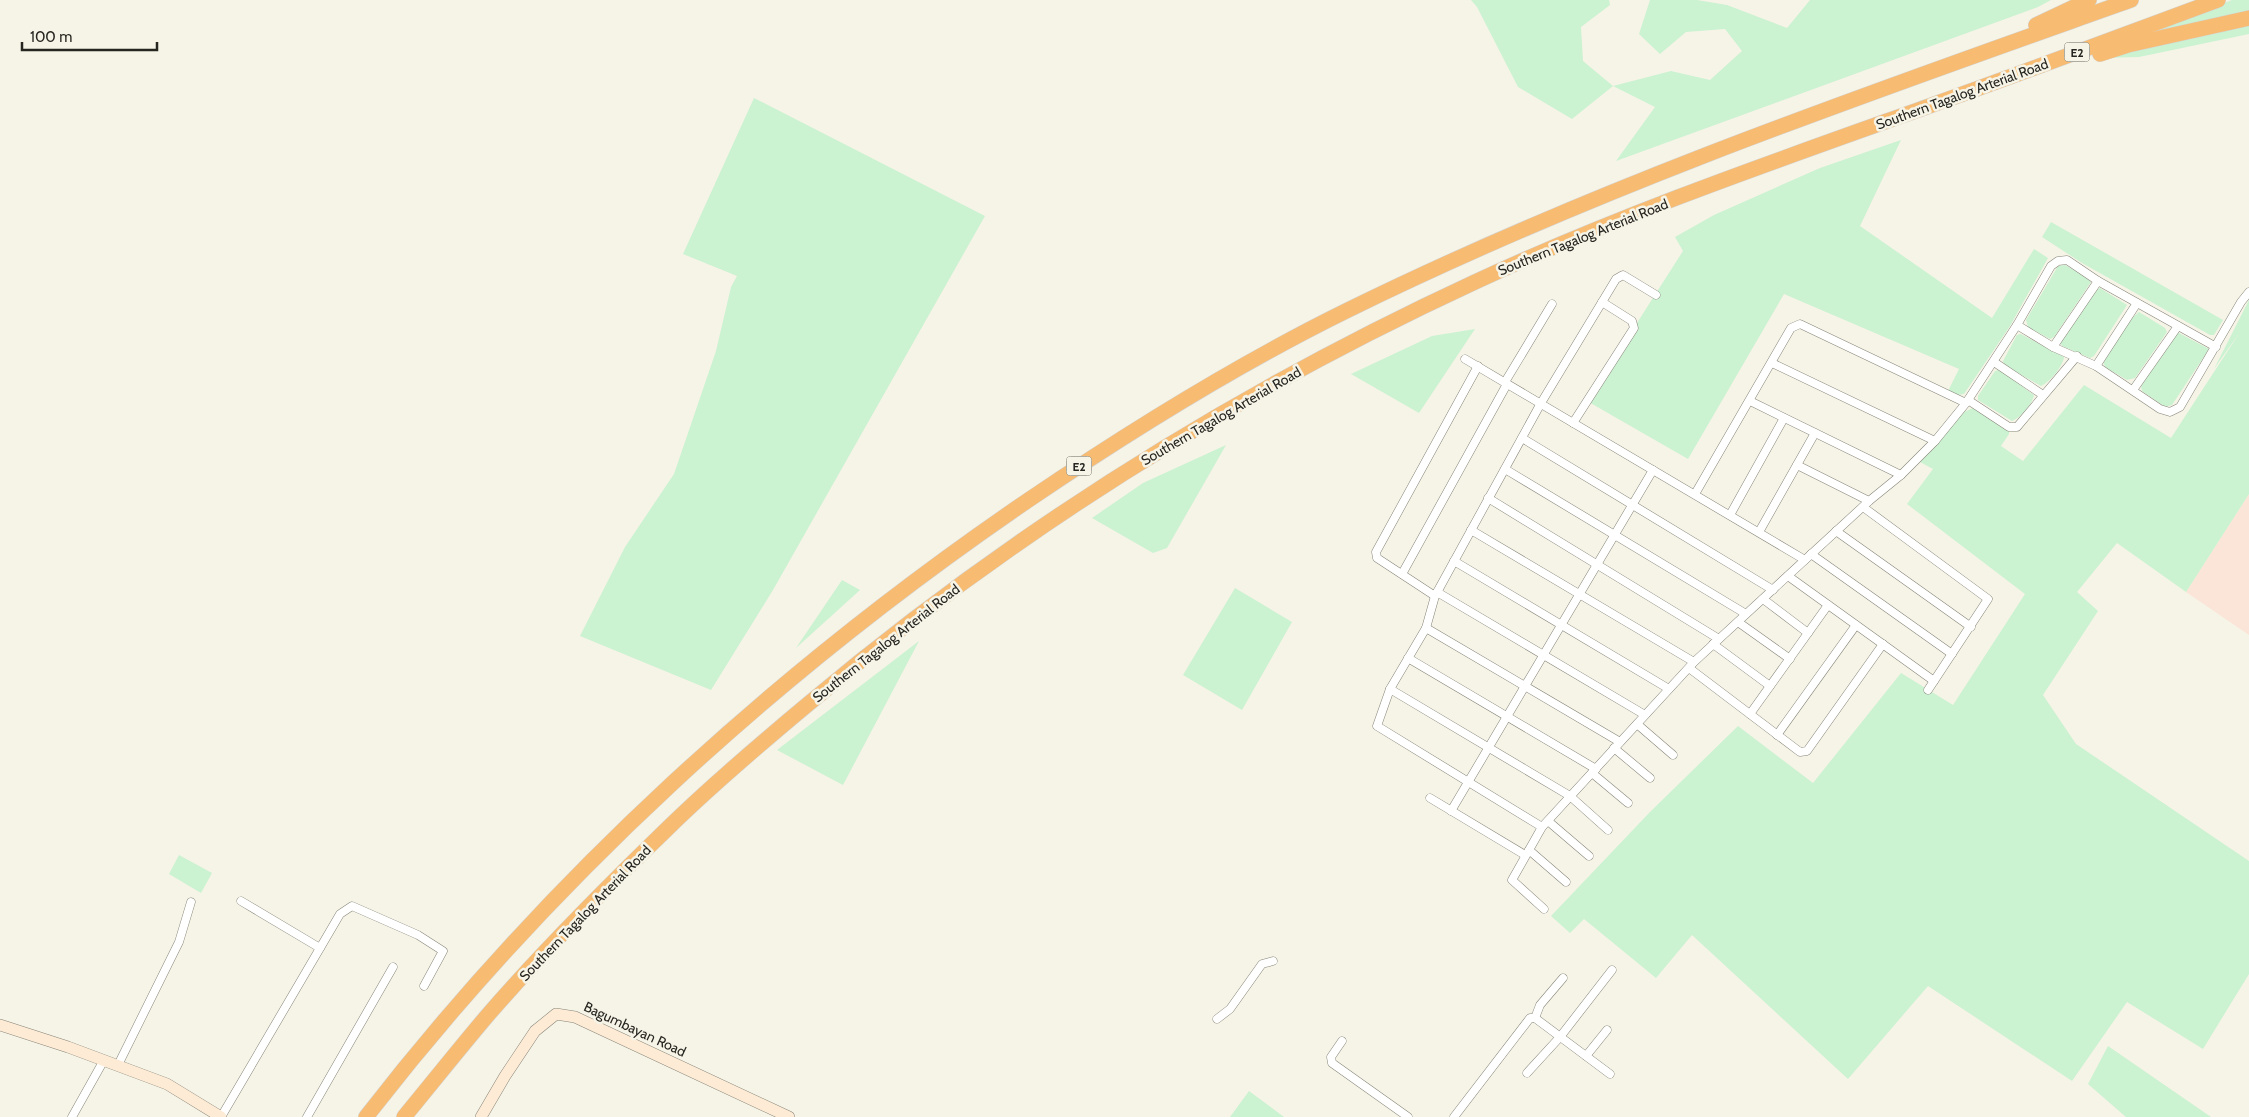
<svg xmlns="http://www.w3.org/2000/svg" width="2249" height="1117" font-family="Cabin,sans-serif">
<rect width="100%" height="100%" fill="#f6f4e7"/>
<polygon fill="#fbe5d8" points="2249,494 2249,635 2186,592"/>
<g fill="#cbf2d1">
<polygon points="1471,0 1609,0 1610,5 1581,27 1583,61 1613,86 1671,71 1710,80 1742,51 1725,29 1686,32 1660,54 1639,34 1650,0 1697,0 1727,5 1787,28 1810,0 2051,0 2038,7 1616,161 1655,107 1613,86 1572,119 1518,87 1477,7"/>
<polygon points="2232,0 2249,0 2249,13 2155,34 2153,29"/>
<polygon points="2249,23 2249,34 2139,57 2102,58"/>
<polygon points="754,98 985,216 773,590 711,690 580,636 625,547 674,474 716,351 731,287 737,276 683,254"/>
<polygon points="1901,140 1860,226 1992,318 2034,249 2048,258 2010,326 1964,394 1957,395 1948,391 1959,369 1784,294 1688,459 1587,401 1683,251 1675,237 1714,215 1820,168"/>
<polygon points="2051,222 2223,320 2214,335 2210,335 2082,263 2042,237"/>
<polygon points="2065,265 2088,278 2091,282 2054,337 2050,339 2028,327 2026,320 2058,266"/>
<polygon points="2100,288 2127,305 2094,356 2090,358 2062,346 2060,342 2096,290"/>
<polygon points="2249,300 2249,494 2186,592 2117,543 2077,592 2098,611 2043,695 2076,744 2249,861 2249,974 2203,1049 2127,1002 2072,1081 1928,986 1848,1079 1692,935 1656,978 1584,919 1570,933 1551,916 1650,812 1738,726 1813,783 1901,673 1953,705 2025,594 1907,504 1933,469 1920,462 1964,412 1973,408 2009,431 2009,434 2001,446 2023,461 2084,385 2171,438 2240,332 2214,369"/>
<polygon points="2139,312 2165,328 2167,332 2135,378 2127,380 2105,367 2103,361 2133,317"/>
<polygon points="1475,329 1419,413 1351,374 1432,336"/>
<polygon points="2177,332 2209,349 2172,405 2165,407 2142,391 2141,386"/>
<path d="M 2021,334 L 2064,357 C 2063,366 2050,382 2041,386 L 2004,365 L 2003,361 L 2017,335 Z"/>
<path d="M 1999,370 L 2034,395 C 2032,405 2021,417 2012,421 L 1978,400 L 1978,396 L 1995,371 Z"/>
<polygon points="1226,445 1167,548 1153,553 1092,518 1143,483"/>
<polygon points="842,580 860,590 796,648"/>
<polygon points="1235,588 1292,622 1242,710 1183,675"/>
<polygon points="919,641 843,785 777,750"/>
<polygon points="179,855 212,873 201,893 169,874"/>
<polygon points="2108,1046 2211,1117 2126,1117 2088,1084"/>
<polygon points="1249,1091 1284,1117 1230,1117"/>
</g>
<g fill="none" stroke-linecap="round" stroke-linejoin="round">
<g stroke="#878579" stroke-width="9">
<g id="street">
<polyline points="2053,347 2098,281"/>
<polyline points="2216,347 2098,281 2067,260 2058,261 2051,266 2017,325 2053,347 2096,366 2160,409 2170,412 2180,407 2241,302 2249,292"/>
<polyline points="1465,359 1805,560"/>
<polyline points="1994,362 2043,395"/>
<polyline points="1772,363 1935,441"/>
<polyline points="2096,366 2137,303"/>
<polyline points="1505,382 1552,304"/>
<polyline points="2133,390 2178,326"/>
<polyline points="1968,400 2009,427 2017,427 2077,356"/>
<polyline points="1750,401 1901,475"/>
<polyline points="1966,403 2017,325"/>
<polyline points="1573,423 1634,328 1632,321 1602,302"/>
<polyline points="1522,438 1773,590"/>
<polyline points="1797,465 1869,501"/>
<polyline points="1505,469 1746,614"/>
<polyline points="1488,498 1719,639"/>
<polyline points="1863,507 1988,599 1928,690"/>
<polyline points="1730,515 1784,418"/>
<polyline points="1471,530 1694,662"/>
<polyline points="1836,531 1971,627"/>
<polyline points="1759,532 1815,433"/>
<polyline points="1811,554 1952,654"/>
<polyline points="1454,561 1669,689"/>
<polyline points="1402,574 1507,384"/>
<polyline points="1788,576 1934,681"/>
<polyline points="1437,592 1645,715"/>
<polyline points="1435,596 1377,558 1376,552 1478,366"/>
<polyline points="1763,599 1808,633"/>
<polyline points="1738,622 1790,659"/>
<polyline points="1426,628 1620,742"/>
<polyline points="1713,644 1770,686"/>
<polyline points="1408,658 1596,769"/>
<polyline points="1689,668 1800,752 1807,751 1883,644"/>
<polyline points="1390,689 1570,796 1608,830"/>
<polyline points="1750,714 1828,605"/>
<polyline points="1637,724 1673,755"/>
<polyline points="1777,735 1856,625"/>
<polyline points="1614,748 1650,778"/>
<polyline points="1592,773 1628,803"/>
<polyline points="1430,798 1525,855"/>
<polyline points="1451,811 1653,470"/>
<polyline points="1548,821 1589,856"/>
<polyline points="1542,827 1377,726 1390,689 1426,628 1435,596 1541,403 1616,279 1623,275 1656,295"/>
<polyline points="1529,850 1566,882"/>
<polyline points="241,901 320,948"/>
<polyline points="1544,909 1512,880 1542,827 1694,662 1869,501 1901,475 1935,441 1966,403 1800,324 1791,328 1695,494"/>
<polyline points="1535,1018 1540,1005 1563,978"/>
<polyline points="1217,1019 1230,1009 1262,964 1273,961"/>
<polyline points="1342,1041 1331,1057 1332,1063 1408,1117"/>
<polyline points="1586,1056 1607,1030"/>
<polyline points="118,1065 179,942 191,902"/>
<polyline points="1527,1073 1560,1037 1612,970"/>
<polyline points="72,1117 104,1060"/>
<polyline points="221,1117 340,914 352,906 418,935 443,951 424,986"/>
<polyline points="307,1117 393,967"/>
<polyline points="1454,1117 1530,1018 1535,1018 1610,1074"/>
</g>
</g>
<g stroke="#878579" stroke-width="12">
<g id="secondary">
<polyline points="0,1025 68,1047 167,1084 221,1117"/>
<polyline points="481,1117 505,1076 535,1031 556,1014 575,1017 789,1117"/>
</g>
</g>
<g stroke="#d4d3d2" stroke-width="16">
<g id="highway">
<polyline points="2036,25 2089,0"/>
<polyline points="2100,54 2128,45 2249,18"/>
<path d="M 366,1117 C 551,878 778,671 1027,501 C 1130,431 1236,365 1348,310 C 1600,186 1867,94 2131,0"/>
<path d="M 404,1117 C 432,1083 459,1049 487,1016 C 544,950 606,888 668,828 C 712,785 759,745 807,705 C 1009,535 1235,393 1475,282 C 1624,213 1778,160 1932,105 C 2028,71 2123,35 2218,0"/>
</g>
</g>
<use href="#street" stroke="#fff" stroke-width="8"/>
<use href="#secondary" stroke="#fdebd5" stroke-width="11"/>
<use href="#highway" stroke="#f7bc72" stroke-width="15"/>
</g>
<g text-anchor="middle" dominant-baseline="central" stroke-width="5" stroke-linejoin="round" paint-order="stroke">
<g fill="#f6f4e7" stroke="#64635c" stroke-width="1">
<rect x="2064.5" y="42.5" width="25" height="19" rx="4"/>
<rect x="1066.5" y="456.5" width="25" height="19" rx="4"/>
</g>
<g font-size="12" font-weight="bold" fill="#262520">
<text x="2077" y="52">E2</text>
<text x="1079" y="466">E2</text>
</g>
<g font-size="14" fill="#262520" stroke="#f6f4e7">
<text transform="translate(1962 94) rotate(-20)">Southern Tagalog Arterial Road</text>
<text transform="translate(1583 237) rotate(-22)">Southern Tagalog Arterial Road</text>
<text transform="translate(1221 416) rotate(-30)">Southern Tagalog Arterial Road</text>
<text transform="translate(886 643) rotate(-38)">Southern Tagalog Arterial Road</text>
<text transform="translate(585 913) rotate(-46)">Southern Tagalog Arterial Road</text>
<text transform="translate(635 1029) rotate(25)">Bagumbayan Road</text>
</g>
</g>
<path d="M22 42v8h135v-8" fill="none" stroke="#262520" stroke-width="2.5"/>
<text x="30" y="42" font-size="15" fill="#262520" stroke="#f6f4e7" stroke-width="4" paint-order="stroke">100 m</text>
</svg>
